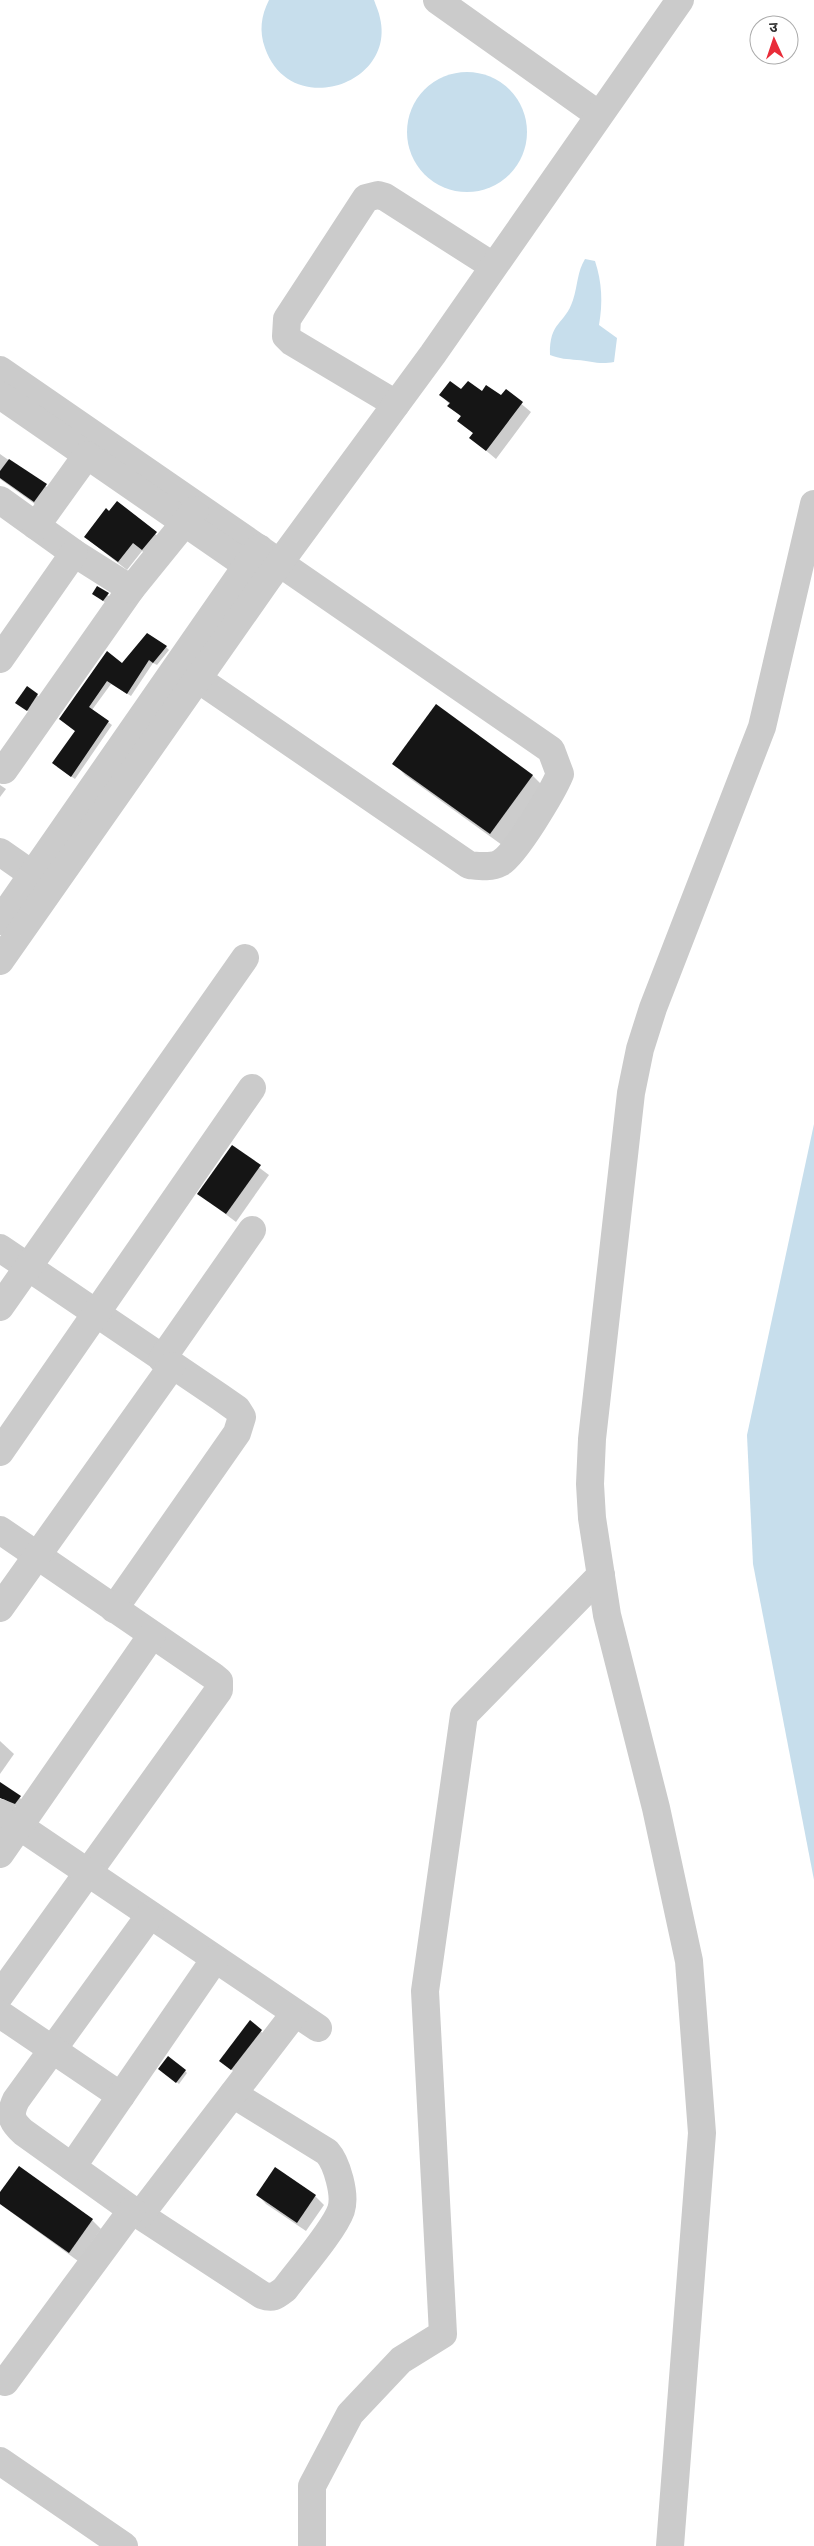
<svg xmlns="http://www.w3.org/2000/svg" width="814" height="2546" font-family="'Fira Sans Condensed','Noto Sans Devanagari',sans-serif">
<rect width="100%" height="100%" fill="#fff"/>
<g fill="#c7deec">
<path d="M 269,0 L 374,0 C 376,6 379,12 380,18 C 396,85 290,120 265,48 C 259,31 261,16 269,0 Z"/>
<circle cx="467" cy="132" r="60"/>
<path d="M 585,259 L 595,261 C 602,282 603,303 599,325 L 617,338 L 614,362 C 599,365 591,361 577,360 C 567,359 560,359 550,355 C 549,321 565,325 573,300 C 578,285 577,272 585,259 Z"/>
<polygon points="814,1124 814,1880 753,1564 747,1435"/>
</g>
<g fill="#0003">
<polygon points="462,391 482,392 501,397 506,391 531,412 496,459 471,438 474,434 459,421 462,418 441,395"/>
<polygon points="0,454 51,490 39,507 0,479"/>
<polygon points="117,503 165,542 152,558 142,551 127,570 85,537"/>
<polygon points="98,588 114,600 109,606 94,593"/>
<polygon points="166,647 169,650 157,665 153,663 131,696 111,684 92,710 112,725 75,779 57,767 76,732 64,722 122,665"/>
<polygon points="27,687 43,700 33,715 17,702"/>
<polygon points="437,706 533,776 544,787 502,845 405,775 394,763"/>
<polygon points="0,785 6,789 0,797"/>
<polygon points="232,1147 269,1175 236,1222 199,1194"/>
<polygon points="0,1741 14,1754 0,1774"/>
<polygon points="7,1788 26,1803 21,1809 7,1803 1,1797"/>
<polygon points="250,2022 267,2037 238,2075 221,2061"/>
<polygon points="162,2071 185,2071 187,2073 179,2084"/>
<polygon points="19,2168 92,2220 101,2229 78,2261 0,2204 0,2194"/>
<polygon points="258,2195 315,2196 324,2205 306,2231 266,2204"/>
</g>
<g fill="#151515">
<polygon points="450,381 461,389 468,381 482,391 486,385 501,395 506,389 523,402 486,451 469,438 473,433 457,421 461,416 447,406 450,403 439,395"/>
<polygon points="9,459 47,484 34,502 0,478 0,471"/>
<polygon points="117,501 157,532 142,550 133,543 118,562 84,537 106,508 109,511"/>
<polygon points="97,586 109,593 103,601 92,594"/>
<polygon points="147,633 167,646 153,663 149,660 127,694 107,681 89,707 109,721 71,777 52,763 75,731 59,719 107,651 122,663"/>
<polygon points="27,686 38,694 27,711 15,703"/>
<polygon points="436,704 533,775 490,834 392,764"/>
<polygon points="232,1145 261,1165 226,1214 197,1194"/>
<polygon points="0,1782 21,1796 15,1804 0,1798"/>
<polygon points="250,2020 262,2030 231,2070 219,2061"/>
<polygon points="168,2056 186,2070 176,2083 158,2069"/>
<polygon points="19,2166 93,2219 69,2253 0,2204 0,2192"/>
<polygon points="275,2167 316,2195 297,2223 256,2195"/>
</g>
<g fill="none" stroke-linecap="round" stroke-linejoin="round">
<g stroke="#cbcbcb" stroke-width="28">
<polyline points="437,0 599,115"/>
<path d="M 0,370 L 551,750 L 560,774 C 553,791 515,855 500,863 C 491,868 479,866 469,865 L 198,679"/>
<polyline points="0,395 262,576"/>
<polyline points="396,404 292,342 286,336 287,319 366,198 378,195 385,197 493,266"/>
<polyline points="0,500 74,553 131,589 4,770 0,767"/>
<polyline points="36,526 87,455"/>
<polyline points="131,589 195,510"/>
<polyline points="0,659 74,553"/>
<polyline points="0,852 33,875"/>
<polyline points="0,921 259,548"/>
<polyline points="0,961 267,580 433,354 680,0"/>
<polyline points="0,1248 220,1397 237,1409 242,1417 237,1433 114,1609"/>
<polyline points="0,1307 245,958"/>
<polyline points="162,1359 252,1230"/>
<polyline points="0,1452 252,1088"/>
<polyline points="0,1530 213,1676 219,1681 219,1690 0,1995"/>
<polyline points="0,1608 172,1366"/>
<polyline points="0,1813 318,2028"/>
<polyline points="0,1854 152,1635"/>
<path d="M 150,1915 L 16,2100 C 9,2115 11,2121 23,2132 L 132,2210 L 262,2295 C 273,2299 276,2296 285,2289 C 299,2270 334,2230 341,2210 C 346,2195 337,2163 327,2152 L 233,2094"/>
<polyline points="0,2014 121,2096"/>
<polyline points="72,2167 215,1959"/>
<polyline points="140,2215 295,2013"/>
<polyline points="5,2382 132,2210"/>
<polyline points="0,2461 124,2546"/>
<polyline points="312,2546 312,2486 350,2414 401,2360 443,2334 425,1991 464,1715 601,1575"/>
<polyline points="670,2546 702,2133 689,1961 656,1808 607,1615 592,1518 590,1484 592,1439 631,1093 640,1049 653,1008 762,727 814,504"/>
</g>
</g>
<g transform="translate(774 40) rotate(357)"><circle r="24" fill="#ffffff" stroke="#ababab"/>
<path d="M0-4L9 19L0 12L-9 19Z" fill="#e92c39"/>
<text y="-8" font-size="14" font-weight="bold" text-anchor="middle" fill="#2e2e2e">उ</text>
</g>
</svg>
